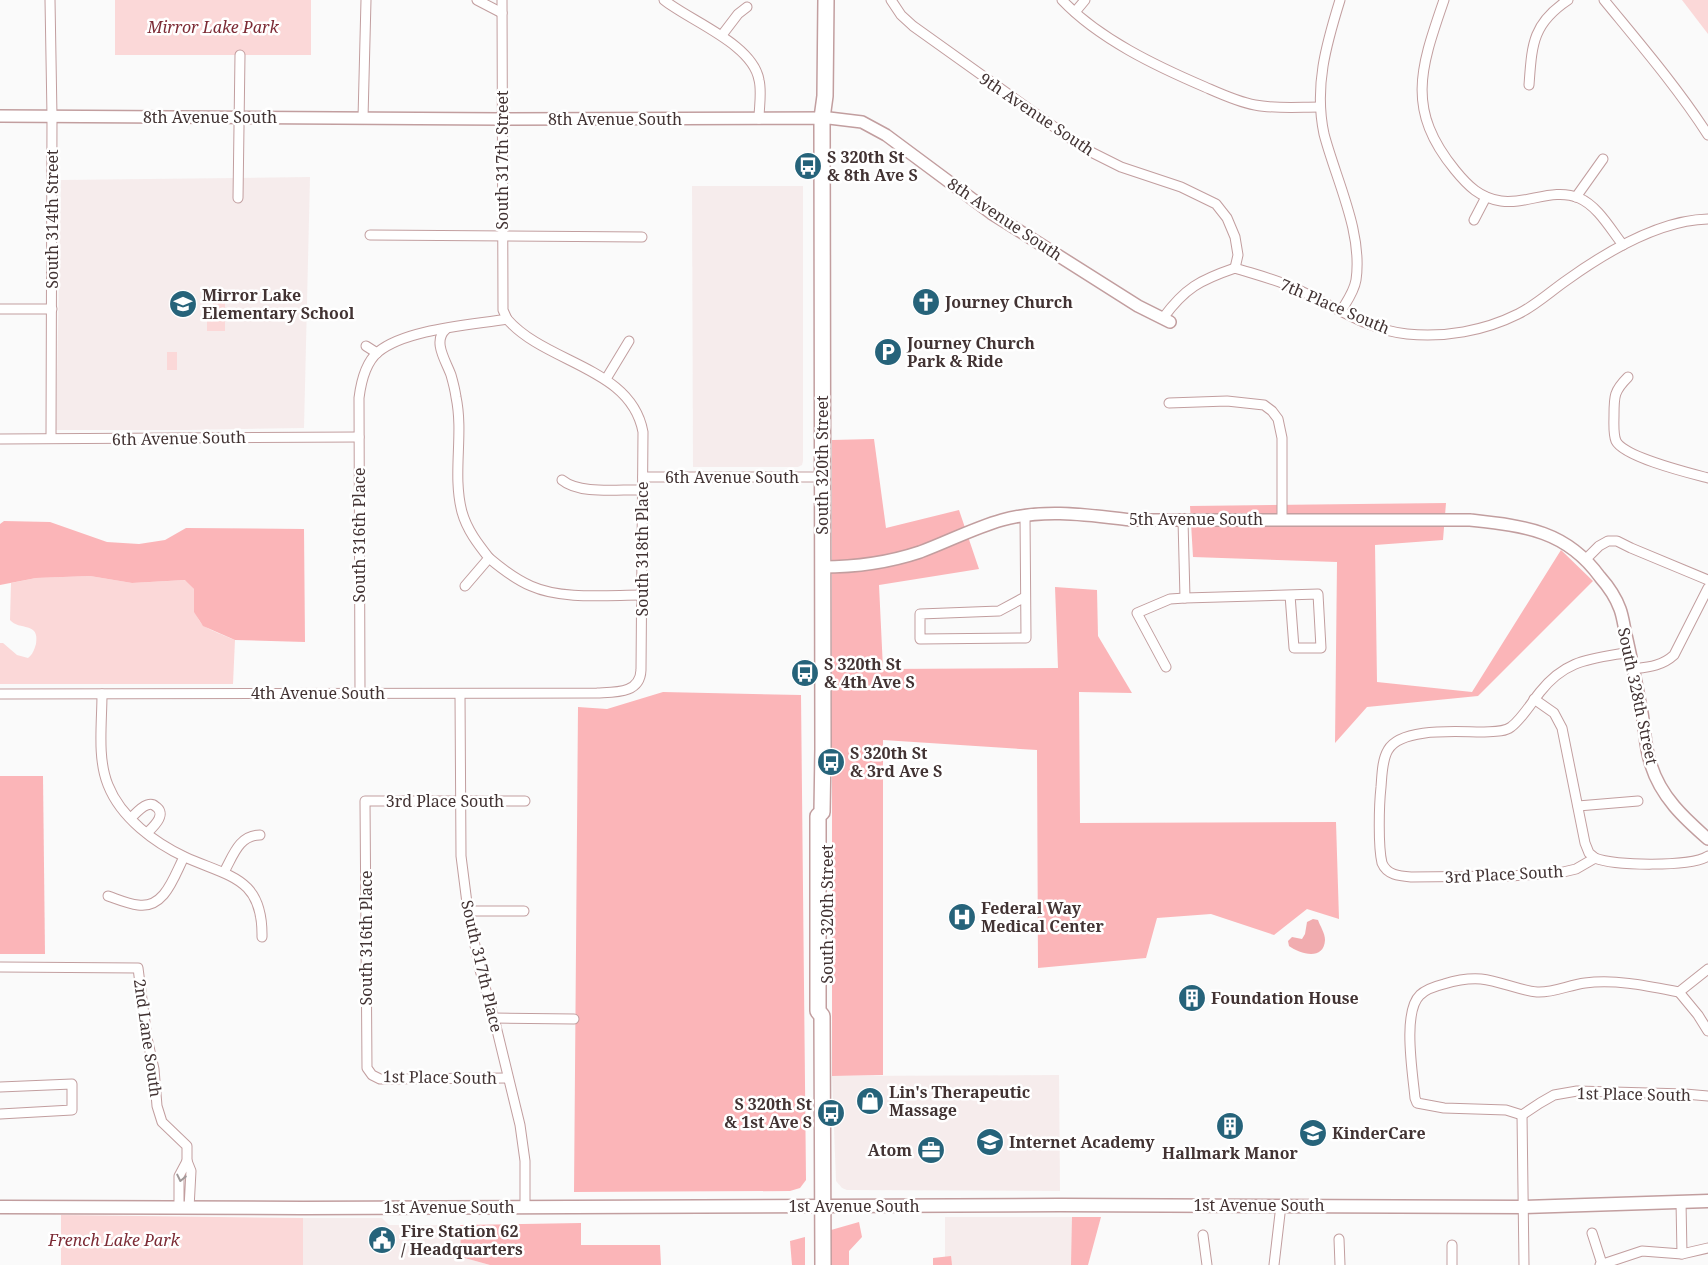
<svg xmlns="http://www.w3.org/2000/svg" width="1708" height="1265" font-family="'Noto Serif',serif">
<rect width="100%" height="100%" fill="#fafafa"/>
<g fill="#f6ecec">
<polygon points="310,177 304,428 186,430 56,430 61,180"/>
<polygon points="692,186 803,186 803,461 802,465 798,467 693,467"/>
<polygon points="1059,1075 1060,1191 847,1190 842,1188 836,1181 832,1076"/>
<polygon points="945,1217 1072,1217 1073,1265 945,1265"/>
<polygon points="303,1218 382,1218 389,1225 460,1225 461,1257 490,1265 303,1265"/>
</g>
<g fill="#fbd8d8">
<rect x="115" y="0" width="196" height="55"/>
<polygon points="1682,0 1708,0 1708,34"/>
<polygon points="217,300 225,300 225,331 207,331 207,314 213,308 213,303"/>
<rect x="167" y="352" width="10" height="18"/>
<path d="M 90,576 L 132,583 L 186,580 L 194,589 C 195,629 201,625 235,640 L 233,684 L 0,684 L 0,643 L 3,643 L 17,655 L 28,658 C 33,654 34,650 36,644 C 40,621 19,631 10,620 L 11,583 L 36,578 Z"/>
<polygon points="61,1215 303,1218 303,1265 61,1265"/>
</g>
<g fill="#fbb5b8">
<polygon points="874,439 886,528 959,510 979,569 879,585 883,669 1058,668 1055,587 1097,590 1098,636 1132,693 1079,692 1080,823 1336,822 1339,919 1307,909 1274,935 1211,914 1157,918 1146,958 1038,968 1037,750 883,740 883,1075 832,1076 832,440"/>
<polygon points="1446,503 1443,540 1375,545 1377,682 1472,692 1561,550 1593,581 1478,696 1367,707 1335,743 1337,562 1193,557 1190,506"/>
<polygon points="4,521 50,522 107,542 139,544 165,540 186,528 304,529 305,642 235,640 203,626 194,612 194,589 185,580 132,583 90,576 36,578 0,585 0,524"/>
<polygon points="663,692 801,695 806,1180 800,1188 790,1191 574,1192 578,707 607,709"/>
<polygon points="0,776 43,776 45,954 0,954"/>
<polygon points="1072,1217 1101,1217 1088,1265 1071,1265"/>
<polygon points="859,1222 862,1237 849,1251 849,1265 831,1265 831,1230"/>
<polygon points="581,1223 581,1245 660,1245 661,1265 490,1265 461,1257 460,1225"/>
<polygon points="805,1237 805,1265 792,1265 790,1241"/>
<polygon points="951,1256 952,1265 933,1265 933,1258"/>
</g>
<path fill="#f1acaf" d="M 1313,919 L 1318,920 C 1320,926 1325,933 1325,940 C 1324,961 1300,954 1289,946 L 1288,941 L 1292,937 L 1302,939 L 1305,934 L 1307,922 Z"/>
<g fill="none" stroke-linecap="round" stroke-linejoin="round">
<g stroke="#c29e9f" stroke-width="11">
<g id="minor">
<polyline points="50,0 52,116 51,438"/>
<polyline points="477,0 502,13"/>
<polyline points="502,0 503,310 507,319"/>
<path d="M 664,0 C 690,21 753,44 759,80 C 762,92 759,107 759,119"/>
<polyline points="891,0 901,15 913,26 1085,149 1121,167 1181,187 1216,204 1227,218 1235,237 1238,255 1235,268"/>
<path d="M 1062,0 C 1099,39 1156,66 1205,87 C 1221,94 1238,102 1255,105 C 1276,109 1298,107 1320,107"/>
<path d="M 1340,0 C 1326,45 1314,87 1324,134 C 1336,180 1363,232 1356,280 C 1354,292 1347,301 1341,311"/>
<path d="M 1444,0 C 1421,67 1405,109 1455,170 C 1468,186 1480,198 1501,201 C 1527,205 1553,187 1579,198 C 1598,206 1611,230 1623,245"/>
<path d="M 1604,0 C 1640,44 1677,87 1708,135"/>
<polyline points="1075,12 1085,0"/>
<polyline points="722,35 738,14 747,7"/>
<path d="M 1529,85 C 1532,45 1532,24 1568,0"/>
<polyline points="363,118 366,0"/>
<polyline points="1576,197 1603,159"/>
<polyline points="238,198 240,55"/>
<polyline points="1474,220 1486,197"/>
<polyline points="370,235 642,237"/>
<polyline points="0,309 52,309"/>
<path d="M 1163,318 C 1185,288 1200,280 1235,268 C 1254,274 1274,279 1292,287 C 1330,303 1366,330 1407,334 C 1444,338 1484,331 1518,314 C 1535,306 1551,291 1567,280 C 1606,252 1660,220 1708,219"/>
<path d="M 446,329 C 432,341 446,361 451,375 C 453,382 455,390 456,397 C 464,435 452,474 462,512 C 467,530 478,544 489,558 L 465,586"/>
<polyline points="366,346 377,353"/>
<path d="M 1628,377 C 1614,391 1614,396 1614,415 C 1614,423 1613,434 1616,441 C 1624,457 1689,473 1708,478"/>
<polyline points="606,379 629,341"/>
<polyline points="1169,403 1227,401 1264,405 1272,411 1278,419 1282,438 1282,520"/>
<polyline points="0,439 359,437"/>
<polyline points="643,477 822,477"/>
<path d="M 562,480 C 580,495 620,489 643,490"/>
<polyline points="1025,516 1026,638 920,639 920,614 999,611 1025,597"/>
<polyline points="1183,520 1185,598"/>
<path d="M 489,558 C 502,569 515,579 531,586 C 562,600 608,595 642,595"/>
<polyline points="1586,559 1599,546 1608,541 1617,541 1631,548 1708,580"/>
<path d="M 1630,652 C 1591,659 1566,659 1540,692 C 1532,702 1521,720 1511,727 C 1503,733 1490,731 1481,732 C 1458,732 1401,727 1388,750 C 1382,760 1382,775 1381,787 C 1379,805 1378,846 1382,863 C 1387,875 1399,876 1411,877 L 1509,876 L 1559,873 L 1576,869 L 1595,858 C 1614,866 1691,867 1708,856"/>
<path d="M 1166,667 L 1137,613 L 1170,599 L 1185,598 C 1229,597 1273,595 1318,594 L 1321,648 L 1294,648 L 1290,595"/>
<path d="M 1633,669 C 1649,667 1662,666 1674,655 L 1708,588"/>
<path d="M 0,694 L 597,693 C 615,692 640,694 641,670 L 643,432 C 631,367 546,364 507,319 C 471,325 406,329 378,352 C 365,363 361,382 359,398 L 360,693"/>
<path d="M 102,694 C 102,723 97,758 108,785 C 121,818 155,843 185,857 C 229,877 263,877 262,937"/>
<polyline points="460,694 461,856 468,911 480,970 494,1018 520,1125 525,1161 525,1206"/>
<polyline points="1534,699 1554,713 1562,728 1585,843 1589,853 1595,858"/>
<polyline points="1578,806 1638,801"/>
<path d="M 131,818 C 135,814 141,807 147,805 C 150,804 153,804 155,806 C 168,814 153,827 147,833"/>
<path d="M 224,872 C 233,856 239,835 260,835"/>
<path d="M 108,896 C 117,899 128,904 138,905 C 165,909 174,876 184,857"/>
<polyline points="468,911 524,911"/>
<polyline points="0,967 138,968 147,1038 154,1069 157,1106 162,1122 187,1146 187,1161"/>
<path d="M 1708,969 L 1679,992 C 1648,986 1616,979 1585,983 C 1569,985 1553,993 1537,992 C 1518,990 1500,981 1481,979 C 1468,978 1457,980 1444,984 C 1436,986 1426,989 1420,995 C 1402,1012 1413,1075 1415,1098 L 1417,1103 L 1444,1108 L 1506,1110 L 1522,1115 L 1540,1103 L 1554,1095 L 1577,1091 L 1685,1094 L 1708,1096"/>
<polyline points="1679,992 1698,1015 1708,1031"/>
<polyline points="494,1018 574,1019"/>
<polyline points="508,1078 380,1079 372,1075 367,1068 365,801 525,801"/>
<polyline points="0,1087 72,1084 72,1110 0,1114"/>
<polyline points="1522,1115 1524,1265"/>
<polyline points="1681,1202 1682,1254"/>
<polyline points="179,1207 179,1176 187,1161 191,1171 189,1208"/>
<polyline points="1592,1233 1602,1264"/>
<polyline points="1203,1235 1207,1265"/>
<polyline points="1339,1239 1340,1265"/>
<polyline points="1452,1245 1452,1265"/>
<polyline points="1274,1265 1281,1205"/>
<polyline points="1600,1265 1642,1251 1682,1254 1708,1248"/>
</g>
</g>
<g stroke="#c29e9f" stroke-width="14">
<g id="tertiary">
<polyline points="0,116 501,119 829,118 862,122 886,135 991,213 1138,306 1170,322"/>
<path d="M 822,567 C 856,567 887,563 920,552 C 947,542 974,528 1002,520 C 1045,508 1088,515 1132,520 L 1470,520 C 1524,526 1566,530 1600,577 C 1608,586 1616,598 1620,609 C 1623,617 1624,627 1626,635 C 1632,661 1637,687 1642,713 C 1645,731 1645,748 1651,765 C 1661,797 1684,818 1708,839"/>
</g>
</g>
<g stroke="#c29e9f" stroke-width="15">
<polyline id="secondary" points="0,1207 303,1208 1060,1205 1524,1207 1708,1201"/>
</g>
<g stroke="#c29e9f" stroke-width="18">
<polyline id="primary" points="823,1265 822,1016 818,1011 818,816 822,812 823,749 822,118 825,96 826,0"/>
</g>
<use href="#minor" stroke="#fff" stroke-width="9"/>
<use href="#tertiary" stroke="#fff" stroke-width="11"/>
<use href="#secondary" stroke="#fff" stroke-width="12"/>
<use href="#primary" stroke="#fff" stroke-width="15"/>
</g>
<defs><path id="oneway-chevron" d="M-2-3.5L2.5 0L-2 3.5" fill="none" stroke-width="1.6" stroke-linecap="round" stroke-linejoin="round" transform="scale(1.25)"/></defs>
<use stroke="#a09999" href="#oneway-chevron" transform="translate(181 1178) rotate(102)"/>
<defs>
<g id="bus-disc" transform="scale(1.4375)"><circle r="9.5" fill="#26637a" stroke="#fff"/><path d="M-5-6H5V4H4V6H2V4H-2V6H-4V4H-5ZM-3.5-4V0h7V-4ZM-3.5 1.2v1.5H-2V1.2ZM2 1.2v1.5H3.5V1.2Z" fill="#fff"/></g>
<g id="church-disc" transform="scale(1.4375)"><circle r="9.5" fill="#26637a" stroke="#fff"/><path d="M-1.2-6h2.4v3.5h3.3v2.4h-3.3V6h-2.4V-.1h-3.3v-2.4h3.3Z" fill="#fff"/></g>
<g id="school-disc" transform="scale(1.4375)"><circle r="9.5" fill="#26637a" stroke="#fff"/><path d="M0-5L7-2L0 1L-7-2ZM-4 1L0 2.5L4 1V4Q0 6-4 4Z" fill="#fff"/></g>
<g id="parking-disc" transform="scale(1.4375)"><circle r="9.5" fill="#26637a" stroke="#fff"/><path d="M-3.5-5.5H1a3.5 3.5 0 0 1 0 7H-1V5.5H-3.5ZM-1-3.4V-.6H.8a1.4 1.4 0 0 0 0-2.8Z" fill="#fff"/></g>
<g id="hospital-disc" transform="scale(1.4375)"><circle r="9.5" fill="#26637a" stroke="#fff"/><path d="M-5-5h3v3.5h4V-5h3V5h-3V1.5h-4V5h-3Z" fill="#fff"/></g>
<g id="building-disc" transform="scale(1.4375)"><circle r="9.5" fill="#26637a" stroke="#fff"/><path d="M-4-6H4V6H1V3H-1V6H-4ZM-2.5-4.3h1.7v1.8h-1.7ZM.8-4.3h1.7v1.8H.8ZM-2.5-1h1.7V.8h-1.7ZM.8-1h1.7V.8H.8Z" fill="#fff"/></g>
<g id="shop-disc" transform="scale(1.4375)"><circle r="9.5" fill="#26637a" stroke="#fff"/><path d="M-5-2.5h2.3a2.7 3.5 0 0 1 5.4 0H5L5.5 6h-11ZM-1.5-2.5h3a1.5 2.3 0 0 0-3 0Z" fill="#fff"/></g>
<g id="office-disc" transform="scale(1.4375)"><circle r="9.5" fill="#26637a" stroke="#fff"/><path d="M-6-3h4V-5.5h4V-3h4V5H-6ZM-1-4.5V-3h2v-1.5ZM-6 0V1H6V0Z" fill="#fff"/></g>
<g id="civic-disc" transform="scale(1.4375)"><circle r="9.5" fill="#26637a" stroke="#fff"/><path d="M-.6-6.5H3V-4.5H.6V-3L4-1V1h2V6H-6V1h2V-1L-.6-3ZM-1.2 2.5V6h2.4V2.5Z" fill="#fff"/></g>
</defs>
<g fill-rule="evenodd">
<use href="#bus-disc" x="808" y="166"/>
<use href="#church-disc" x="926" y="302"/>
<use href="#school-disc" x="183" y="304"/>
<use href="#parking-disc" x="888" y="352"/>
<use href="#bus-disc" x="805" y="673"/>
<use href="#bus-disc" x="831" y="762"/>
<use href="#hospital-disc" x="962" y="917"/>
<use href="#building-disc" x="1192" y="998"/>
<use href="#shop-disc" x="870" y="1101"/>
<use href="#bus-disc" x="831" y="1113"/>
<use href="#building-disc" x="1230" y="1126"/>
<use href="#school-disc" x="1313" y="1133"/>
<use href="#school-disc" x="990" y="1142"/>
<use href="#office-disc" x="931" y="1150"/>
<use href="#civic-disc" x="382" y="1240"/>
</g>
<g text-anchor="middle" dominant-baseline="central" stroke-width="5" stroke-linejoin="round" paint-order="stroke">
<g font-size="16" font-style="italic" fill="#7c2b35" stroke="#fff">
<text x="213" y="27">Mirror Lake Park</text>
<text x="114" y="1240">French Lake Park</text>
</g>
<g font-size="16" fill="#423333" stroke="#fff">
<text transform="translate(1037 114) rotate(34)">9th Avenue South</text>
<text x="210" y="117">8th Avenue South</text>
<text x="615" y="119">8th Avenue South</text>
<text transform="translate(502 160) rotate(-90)">South 317th Street</text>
<text transform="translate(52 219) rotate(-90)">South 314th Street</text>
<text transform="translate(1005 219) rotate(34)">8th Avenue South</text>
<text transform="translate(1335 306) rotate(23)">7th Place South</text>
<text transform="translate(179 438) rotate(-1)">6th Avenue South</text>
<text transform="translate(822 465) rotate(-90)">South 320th Street</text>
<text x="732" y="477">6th Avenue South</text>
<text x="1196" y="519">5th Avenue South</text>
<text transform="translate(359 535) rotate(-90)">South 316th Place</text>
<text transform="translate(642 549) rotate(-90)">South 318th Place</text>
<text x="318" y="693">4th Avenue South</text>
<text transform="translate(1638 696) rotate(78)">South 328th Street</text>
<text x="445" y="801">3rd Place South</text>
<text transform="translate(1504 874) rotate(-3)">3rd Place South</text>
<text transform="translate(827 914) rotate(-90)">South 320th Street</text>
<text transform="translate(366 938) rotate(-90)">South 316th Place</text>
<text transform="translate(482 966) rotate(77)">South 317th Place</text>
<text transform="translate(148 1038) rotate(82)">2nd Lane South</text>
<text transform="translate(440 1077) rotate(1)">1st Place South</text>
<text transform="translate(1634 1094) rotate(1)">1st Place South</text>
<text x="1259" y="1205">1st Avenue South</text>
<text x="854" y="1206">1st Avenue South</text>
<text x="449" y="1207">1st Avenue South</text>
</g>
<g font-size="16" font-weight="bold" fill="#423333" stroke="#fff" text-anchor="start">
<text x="827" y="157">S 320th St<tspan x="827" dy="18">&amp; 8th Ave S</tspan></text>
<text x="202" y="295">Mirror Lake<tspan x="202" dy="18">Elementary School</tspan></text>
<text x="945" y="302">Journey Church</text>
<text x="907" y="343">Journey Church<tspan x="907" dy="18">Park &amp; Ride</tspan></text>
<text x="824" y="664">S 320th St<tspan x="824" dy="18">&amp; 4th Ave S</tspan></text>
<text x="850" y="753">S 320th St<tspan x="850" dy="18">&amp; 3rd Ave S</tspan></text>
<text x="981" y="908">Federal Way<tspan x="981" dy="18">Medical Center</tspan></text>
<text x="1211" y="998">Foundation House</text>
<text x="889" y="1092">Lin's Therapeutic<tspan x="889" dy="18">Massage</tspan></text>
<text x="812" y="1104" text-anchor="end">S 320th St<tspan x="812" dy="18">&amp; 1st Ave S</tspan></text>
<text x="1332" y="1133">KinderCare</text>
<text x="1009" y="1142">Internet Academy</text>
<text x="912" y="1150" text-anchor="end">Atom</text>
<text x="1230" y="1153" text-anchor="middle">Hallmark Manor</text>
<text x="401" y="1231">Fire Station 62<tspan x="401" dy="18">/ Headquarters</tspan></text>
</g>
</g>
</svg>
